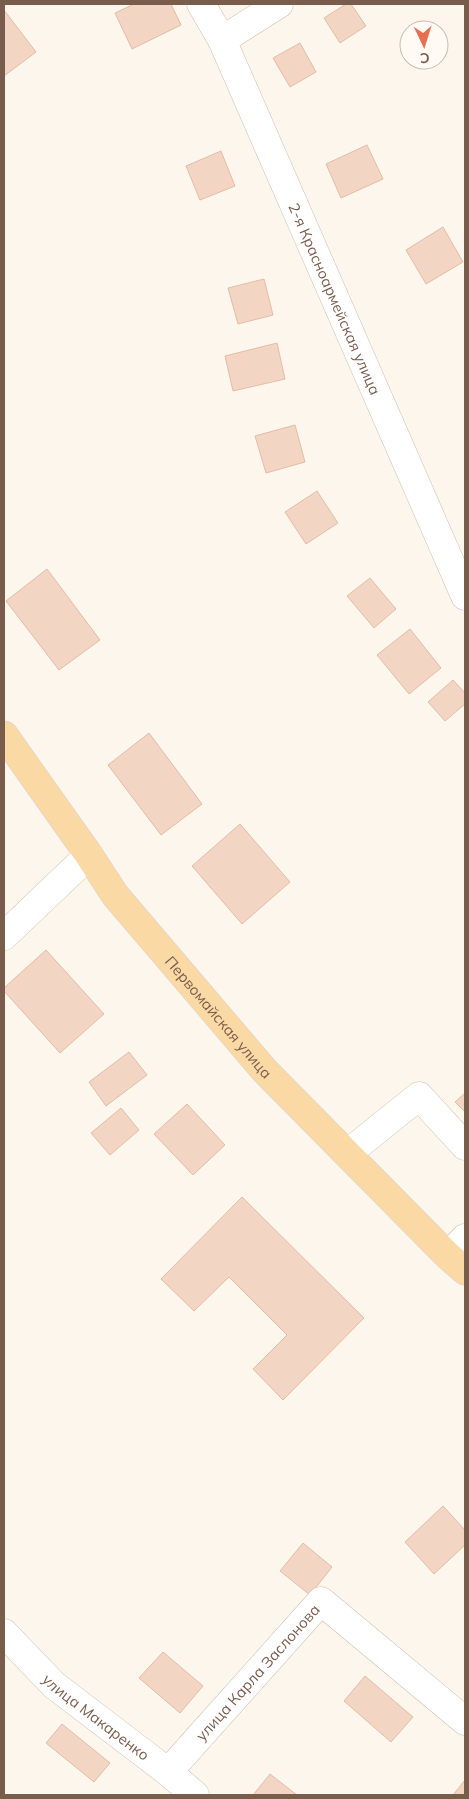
<svg xmlns="http://www.w3.org/2000/svg" width="469" height="1799" font-family="Mulish,sans-serif">
<rect width="100%" height="100%" fill="#fdf6ec"/>
<g fill="#f3d5c3" stroke="#e6bba3">
<polygon points="134,4 171,4 181,25 132,49 115,13"/>
<polygon points="346,4 351,4 366,26 340,43 324,18"/>
<polygon points="4,10 36,52 4,76"/>
<polygon points="300,43 316,72 290,87 273,58"/>
<polygon points="367,145 383,179 341,198 326,164"/>
<polygon points="221,151 235,186 200,200 186,166"/>
<polygon points="443,227 463,262 426,284 406,250"/>
<polygon points="264,279 273,315 238,324 228,288"/>
<polygon points="277,343 285,379 233,391 225,356"/>
<polygon points="295,425 305,462 266,473 255,436"/>
<polygon points="317,491 338,523 306,544 285,512"/>
<polygon points="47,569 100,640 59,670 6,601"/>
<polygon points="370,578 396,609 374,628 347,596"/>
<polygon points="410,629 441,668 409,694 377,655"/>
<polygon points="453,680 465,693 465,704 445,721 428,702"/>
<polygon points="149,733 202,804 161,835 108,765"/>
<polygon points="240,824 290,882 242,924 192,866"/>
<polygon points="46,950 104,1014 60,1053 4,991 4,988"/>
<polygon points="129,1052 147,1075 106,1106 89,1082"/>
<polygon points="465,1093 465,1112 455,1102"/>
<polygon points="187,1104 225,1145 193,1175 154,1134"/>
<polygon points="121,1108 139,1130 110,1155 91,1133"/>
<polygon points="242,1197 364,1318 283,1400 253,1369 287,1335 229,1277 194,1311 161,1279"/>
<polygon points="443,1506 465,1530 465,1545 434,1574 405,1542"/>
<polygon points="303,1543 332,1567 310,1595 280,1571"/>
<polygon points="163,1652 203,1686 180,1713 139,1678"/>
<polygon points="365,1676 413,1717 391,1742 344,1701"/>
<polygon points="62,1724 110,1763 94,1782 46,1743"/>
<polygon points="270,1774 297,1795 253,1795"/>
<polygon points="465,1780 465,1795 453,1795"/>
</g>
<g fill="none" stroke-linecap="round" stroke-linejoin="round">
<g stroke="#d1beb0" stroke-width="29">
<g id="minor">
<path id="s1" d="M 201,4 L 222,40 L 465,596"/>
<polyline points="222,40 279,4"/>
<polyline points="4,936 89,855"/>
<polyline points="347,1154 419,1096 465,1146"/>
<polyline points="448,1256 465,1238"/>
<path id="s2" d="M 4,1633 L 54,1685 L 168,1772 L 195,1795"/>
<path id="s3" d="M 168,1772 L 321,1601 L 465,1721"/>
</g>
</g>
<g stroke="#dad1cd" stroke-width="29">
<g id="major">
<path id="s4" d="M 4,735 L 89,855 L 115,895 L 265,1071 L 448,1256 L 465,1271"/>
</g>
</g>
<use href="#minor" stroke="#fff" stroke-width="28"/>
<use href="#major" stroke="#fbd9a5" stroke-width="28"/>
</g>
<g text-anchor="middle" dominant-baseline="central" stroke-width="4" stroke-linejoin="round" paint-order="stroke">
<g font-size="15" fill="#7a5c4d" stroke="#fffaf3">
<text stroke="none"><textPath href="#s1" startOffset="324">2-я Красноармейская улица</textPath></text>
<text stroke="none"><textPath href="#s4" startOffset="355">Первомайская улица</textPath></text>
<text stroke="none"><textPath href="#s3" startOffset="134">улица Карла Заслонова</textPath></text>
<text stroke="none"><textPath href="#s2" startOffset="125">улица Макаренко</textPath></text>
</g>
</g>
<rect width="469" height="1799" fill="none" stroke="#7a5c4d" stroke-width="10"/>
<g transform="translate(424 45) rotate(176)"><circle r="24" fill="#fffaf3" stroke="#cabbb1"/>
<path d="M0-4L9 19L0 12L-9 19Z" fill="#e76f51"/>
<text y="-8" font-size="14" font-weight="bold" text-anchor="middle" fill="#7a5c4d">С</text>
</g>
</svg>
